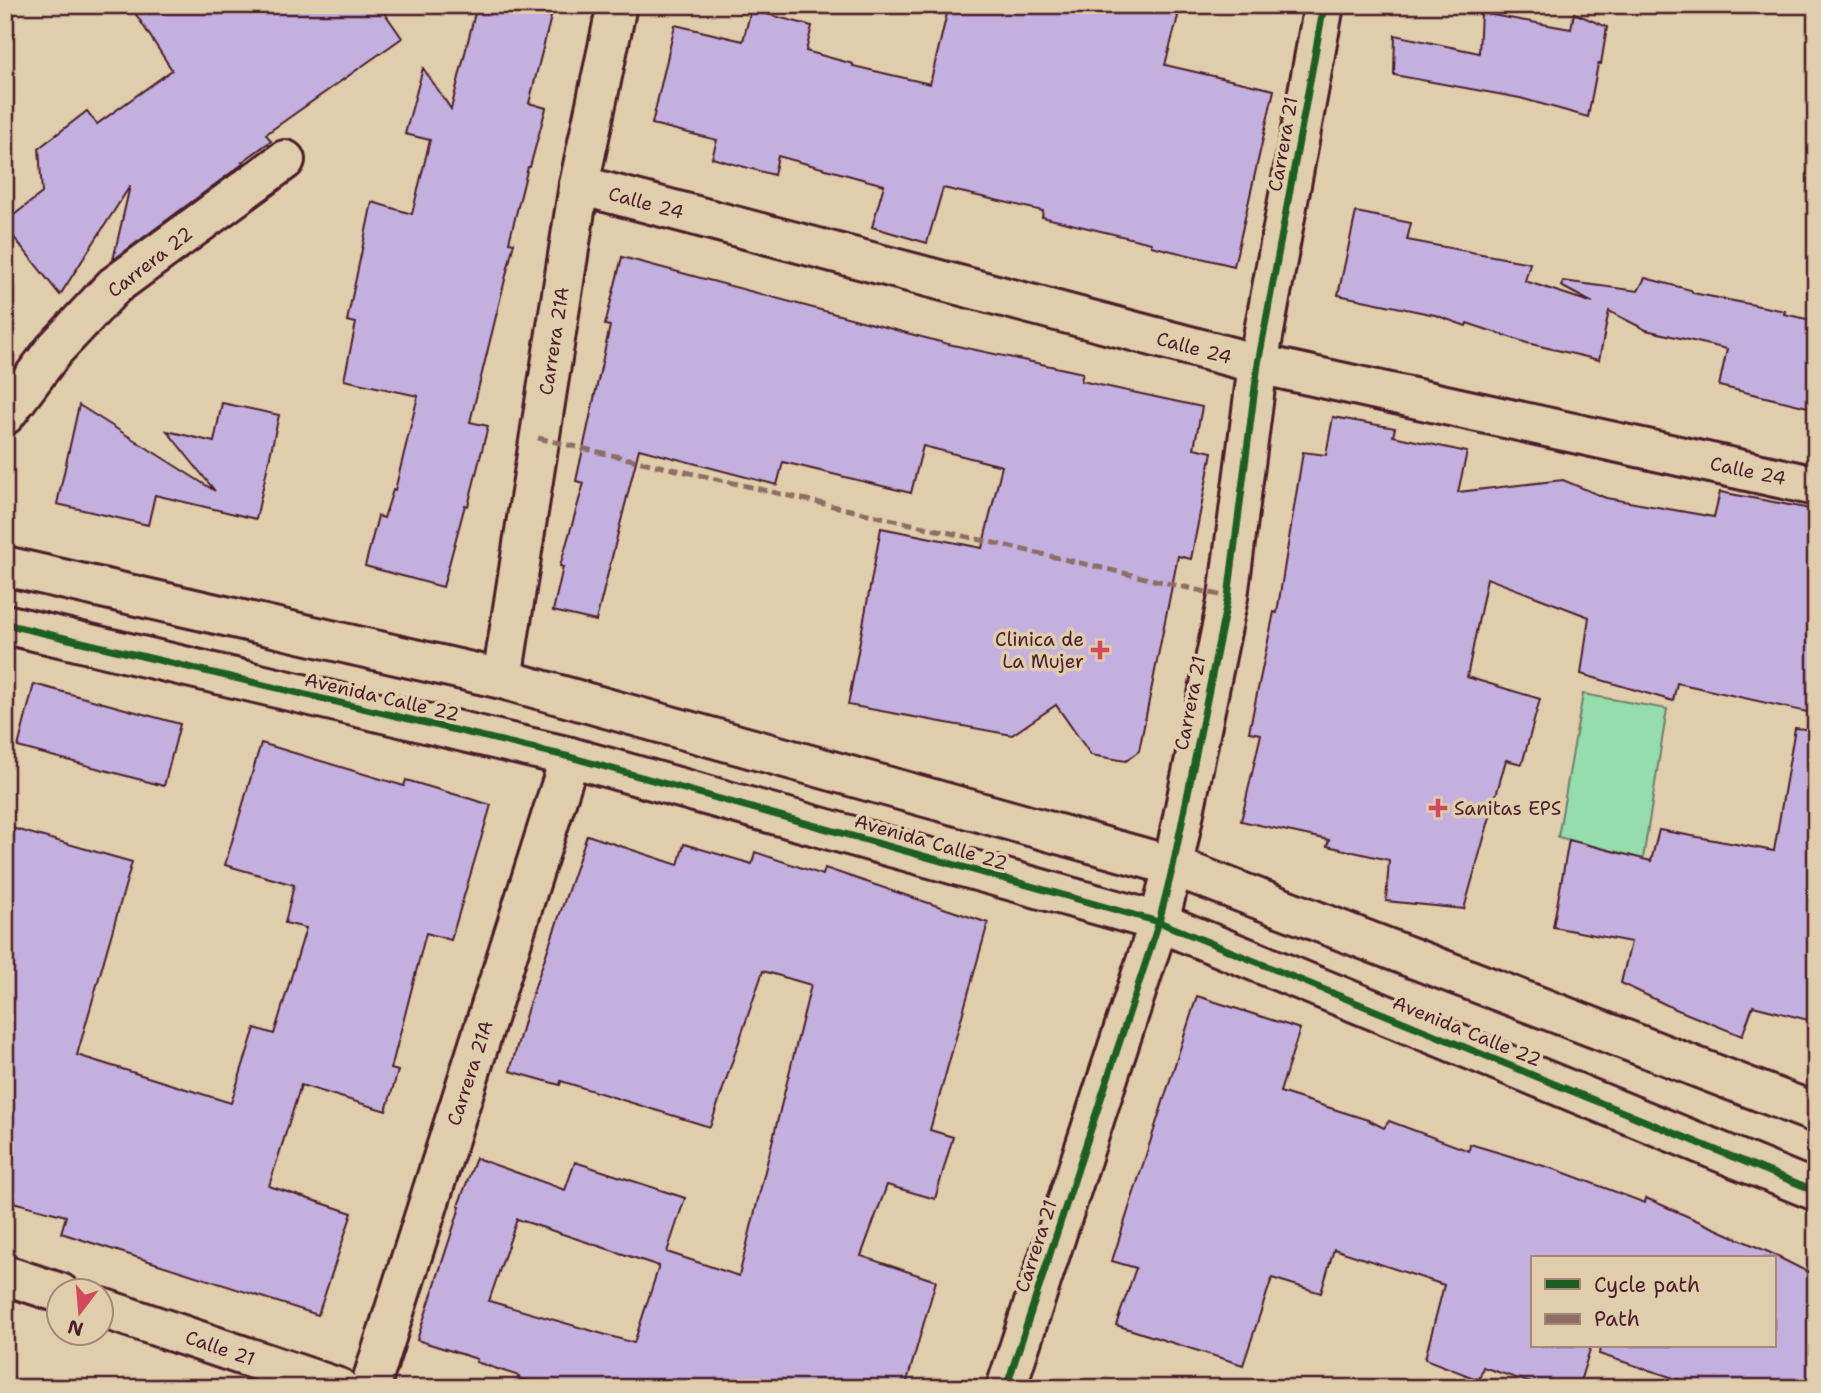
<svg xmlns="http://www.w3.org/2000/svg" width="1821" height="1393" font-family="'Shantell Sans',sans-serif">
<rect width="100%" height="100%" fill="#e0cdab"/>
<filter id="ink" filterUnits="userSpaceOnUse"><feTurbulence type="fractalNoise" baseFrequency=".0143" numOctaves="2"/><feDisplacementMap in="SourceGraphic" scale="14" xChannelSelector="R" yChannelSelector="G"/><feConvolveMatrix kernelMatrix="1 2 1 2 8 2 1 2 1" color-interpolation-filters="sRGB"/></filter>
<g filter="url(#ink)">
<polygon fill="#95ddac" stroke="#707e6c" stroke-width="2" points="1583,694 1667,709 1643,859 1558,837"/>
<g fill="#c4b0df" stroke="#4a1f2b" stroke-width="2" fill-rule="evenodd">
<polygon points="130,5 379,5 402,38 266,134 271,141 242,162 244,163 113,260 130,186 60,295 5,226 5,222 42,193 39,148 87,111 97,124 172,70"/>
<polygon points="477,5 554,5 529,103 546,108 530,167 528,167 509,242 514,243 470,422 488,426 468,506 465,505 443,587 365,566 378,516 384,518 393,490 395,490 418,396 344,380 356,323 347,321 372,202 412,214 430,140 405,134 423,68 451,109"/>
<polygon points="949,5 1181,5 1165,65 1274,90 1234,266 1151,246 1151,243 1042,217 1043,211 943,188 927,243 872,227 884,185 778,156 774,175 712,158 717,140 652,124 675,25 743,41 751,10 812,26 806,51 853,64 853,66 930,84"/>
<polygon points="1481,13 1571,29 1574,13 1607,27 1601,64 1598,64 1588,117 1520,98 1394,75 1395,35 1479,53"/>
<polygon points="1356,212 1411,223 1407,240 1530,263 1525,281 1593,303 1561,286 1563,281 1638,291 1645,278 1691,290 1693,293 1785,311 1784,314 1816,321 1816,409 1719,386 1727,349 1646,330 1609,311 1599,360 1527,343 1467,323 1466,326 1435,315 1338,295"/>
<polygon points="622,257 948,344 1083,373 1081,381 1202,407 1194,448 1212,452 1191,559 1178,556 1139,751 1126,761 1091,755 1056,705 1012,735 848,705 881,528 982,548 1002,466 923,446 911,493 783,462 777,485 639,449 596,621 553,611 563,567 560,566 584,483 576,481 610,326 605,325"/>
<polygon points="222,403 279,415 256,519 155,495 148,525 57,504 79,405 215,491 167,431 214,442"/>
<polygon points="1333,417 1395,428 1393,436 1467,452 1458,492 1563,480 1606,498 1714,517 1720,492 1816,510 1816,714 1677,683 1673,701 1581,674 1589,617 1487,578 1467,677 1540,699 1522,764 1506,760 1464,909 1386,901 1389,860 1327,846 1329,840 1241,821 1261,734 1249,732 1274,612 1277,613 1303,452 1326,455"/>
<polygon points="34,684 180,724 164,786 18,747"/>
<polygon points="1795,728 1816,730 1816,1022 1753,1006 1742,1036 1673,1008 1621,983 1631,942 1553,927 1569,840 1651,861 1659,830 1774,851"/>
<polygon points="261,743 404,786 406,780 491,805 451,940 426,933 391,1069 398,1071 386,1111 301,1085 269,1186 352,1213 318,1315 61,1233 66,1216 5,1200 5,826 132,862 77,1055 231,1103 255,1028 274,1034 306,928 285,923 294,885 225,865"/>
<path d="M 587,835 L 678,865 L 684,844 L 752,864 L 755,852 L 823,875 L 825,868 L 988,923 L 930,1130 L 953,1137 L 935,1199 L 887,1185 L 861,1256 L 936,1281 L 905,1388 L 552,1388 L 518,1378 L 519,1376 L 476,1362 L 477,1359 L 417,1340 L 460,1207 L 458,1206 L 476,1158 L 565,1190 L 575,1162 L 685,1198 L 667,1252 L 739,1276 L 811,985 L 763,971 L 710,1127 L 561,1081 L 560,1085 L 510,1071 L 528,1007 ZM 517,1219 L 659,1266 L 634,1343 L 489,1301 Z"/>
<polygon points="1197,996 1300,1029 1280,1092 1368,1120 1384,1128 1389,1121 1469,1151 1470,1144 1557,1170 1645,1203 1646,1198 1782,1258 1780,1258 1816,1276 1816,1388 1705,1388 1599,1354 1600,1346 1774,1346 1774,1258 1532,1258 1532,1346 1591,1346 1578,1388 1546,1388 1483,1367 1479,1380 1425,1359 1444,1285 1334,1249 1321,1293 1272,1278 1243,1365 1116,1325 1136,1268 1112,1261"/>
</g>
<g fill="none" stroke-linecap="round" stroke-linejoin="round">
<g stroke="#4a1f2b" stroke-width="44">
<g id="minor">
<polyline points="579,185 1258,364 1816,486"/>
<polyline points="5,415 54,350 114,286 285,160"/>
<polyline points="5,566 502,679 1173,866 1816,1113"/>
<polyline points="5,624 570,757 1159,922 1816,1191"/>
<polyline points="502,679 579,185 617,5"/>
<polyline points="5,1275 60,1293"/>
<polyline points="102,1308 339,1388"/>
<polyline points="370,1388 570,757"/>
<polyline points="1006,1388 1159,922 1173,866 1228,597 1258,364 1324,5"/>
</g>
</g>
<use href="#minor" stroke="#e0cdab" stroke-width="38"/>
<polyline stroke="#8d6e63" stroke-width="5" stroke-dasharray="10 5" stroke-linecap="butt" points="538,438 1228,597"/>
<g stroke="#e0cdab" stroke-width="11">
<g id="cycleway">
<polyline points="5,624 570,757 1159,922 1816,1191"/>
<polyline points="1006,1388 1159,922 1173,866 1228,597 1258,364 1324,5"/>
</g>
</g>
<use href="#cycleway" stroke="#1b5e20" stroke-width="7"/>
</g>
</g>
<g fill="#d1495b" stroke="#e0cdab" stroke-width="2.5">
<path d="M1096.5 639.5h7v7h7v7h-7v7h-7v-7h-7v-7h7z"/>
<path d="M1434.5 797.5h7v7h7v7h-7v7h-7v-7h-7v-7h7z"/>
</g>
<g text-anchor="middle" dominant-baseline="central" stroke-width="7" stroke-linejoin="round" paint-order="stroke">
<g font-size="19" fill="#4a1f2b" stroke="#e0cdab">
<text transform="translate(1283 144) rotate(-80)">Carrera 21</text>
<text transform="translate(646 203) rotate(15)">Calle 24</text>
<text transform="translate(150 262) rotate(-38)">Carrera 22</text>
<text transform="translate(554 341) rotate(-81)">Carrera 21A</text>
<text transform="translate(1194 348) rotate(15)">Calle 24</text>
<text transform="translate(1748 471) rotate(12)">Calle 24</text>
<text transform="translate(382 697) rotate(13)">Avenida Calle 22</text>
<text transform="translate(1190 703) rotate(-79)">Carrera 21</text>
<text transform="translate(931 842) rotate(16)">Avenida Calle 22</text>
<text transform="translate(1467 1031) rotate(22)">Avenida Calle 22</text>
<text transform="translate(470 1073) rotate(-72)">Carrera 21A</text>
<text transform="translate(1036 1246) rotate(-72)">Carrera 21</text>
<text transform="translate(220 1348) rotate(19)">Calle 21</text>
</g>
<g font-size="19" fill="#4a1f2b" stroke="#e0cdab" text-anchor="end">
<text x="1084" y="639">Clinica de<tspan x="1084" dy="22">La Mujer</tspan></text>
<text x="1454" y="808" text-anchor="start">Sanitas EPS</text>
</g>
</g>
<rect width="1821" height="1393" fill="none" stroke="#e0cdab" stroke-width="28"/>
<rect x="14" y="14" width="1793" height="1365" fill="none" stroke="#4a1f2b" stroke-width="2.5" filter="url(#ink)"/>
<rect x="1531" y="1256" width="245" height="91" fill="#e0cdab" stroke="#a48778" stroke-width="2"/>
<rect x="1545" y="1279" width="35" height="10" fill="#1b5e20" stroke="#a48778" stroke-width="2"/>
<text x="1594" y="1292" font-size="21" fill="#4a1f2b">Cycle path</text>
<rect x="1545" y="1314" width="35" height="10" fill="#8d6e63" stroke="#a48778" stroke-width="2"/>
<text x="1594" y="1326" font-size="21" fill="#4a1f2b">Path</text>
<g transform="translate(80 1312) rotate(196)"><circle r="33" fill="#e0cdab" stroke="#a48778" stroke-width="2"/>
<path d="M0-5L12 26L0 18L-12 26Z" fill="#d1495b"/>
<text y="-10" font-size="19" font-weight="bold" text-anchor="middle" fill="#4a1f2b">N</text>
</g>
</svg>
